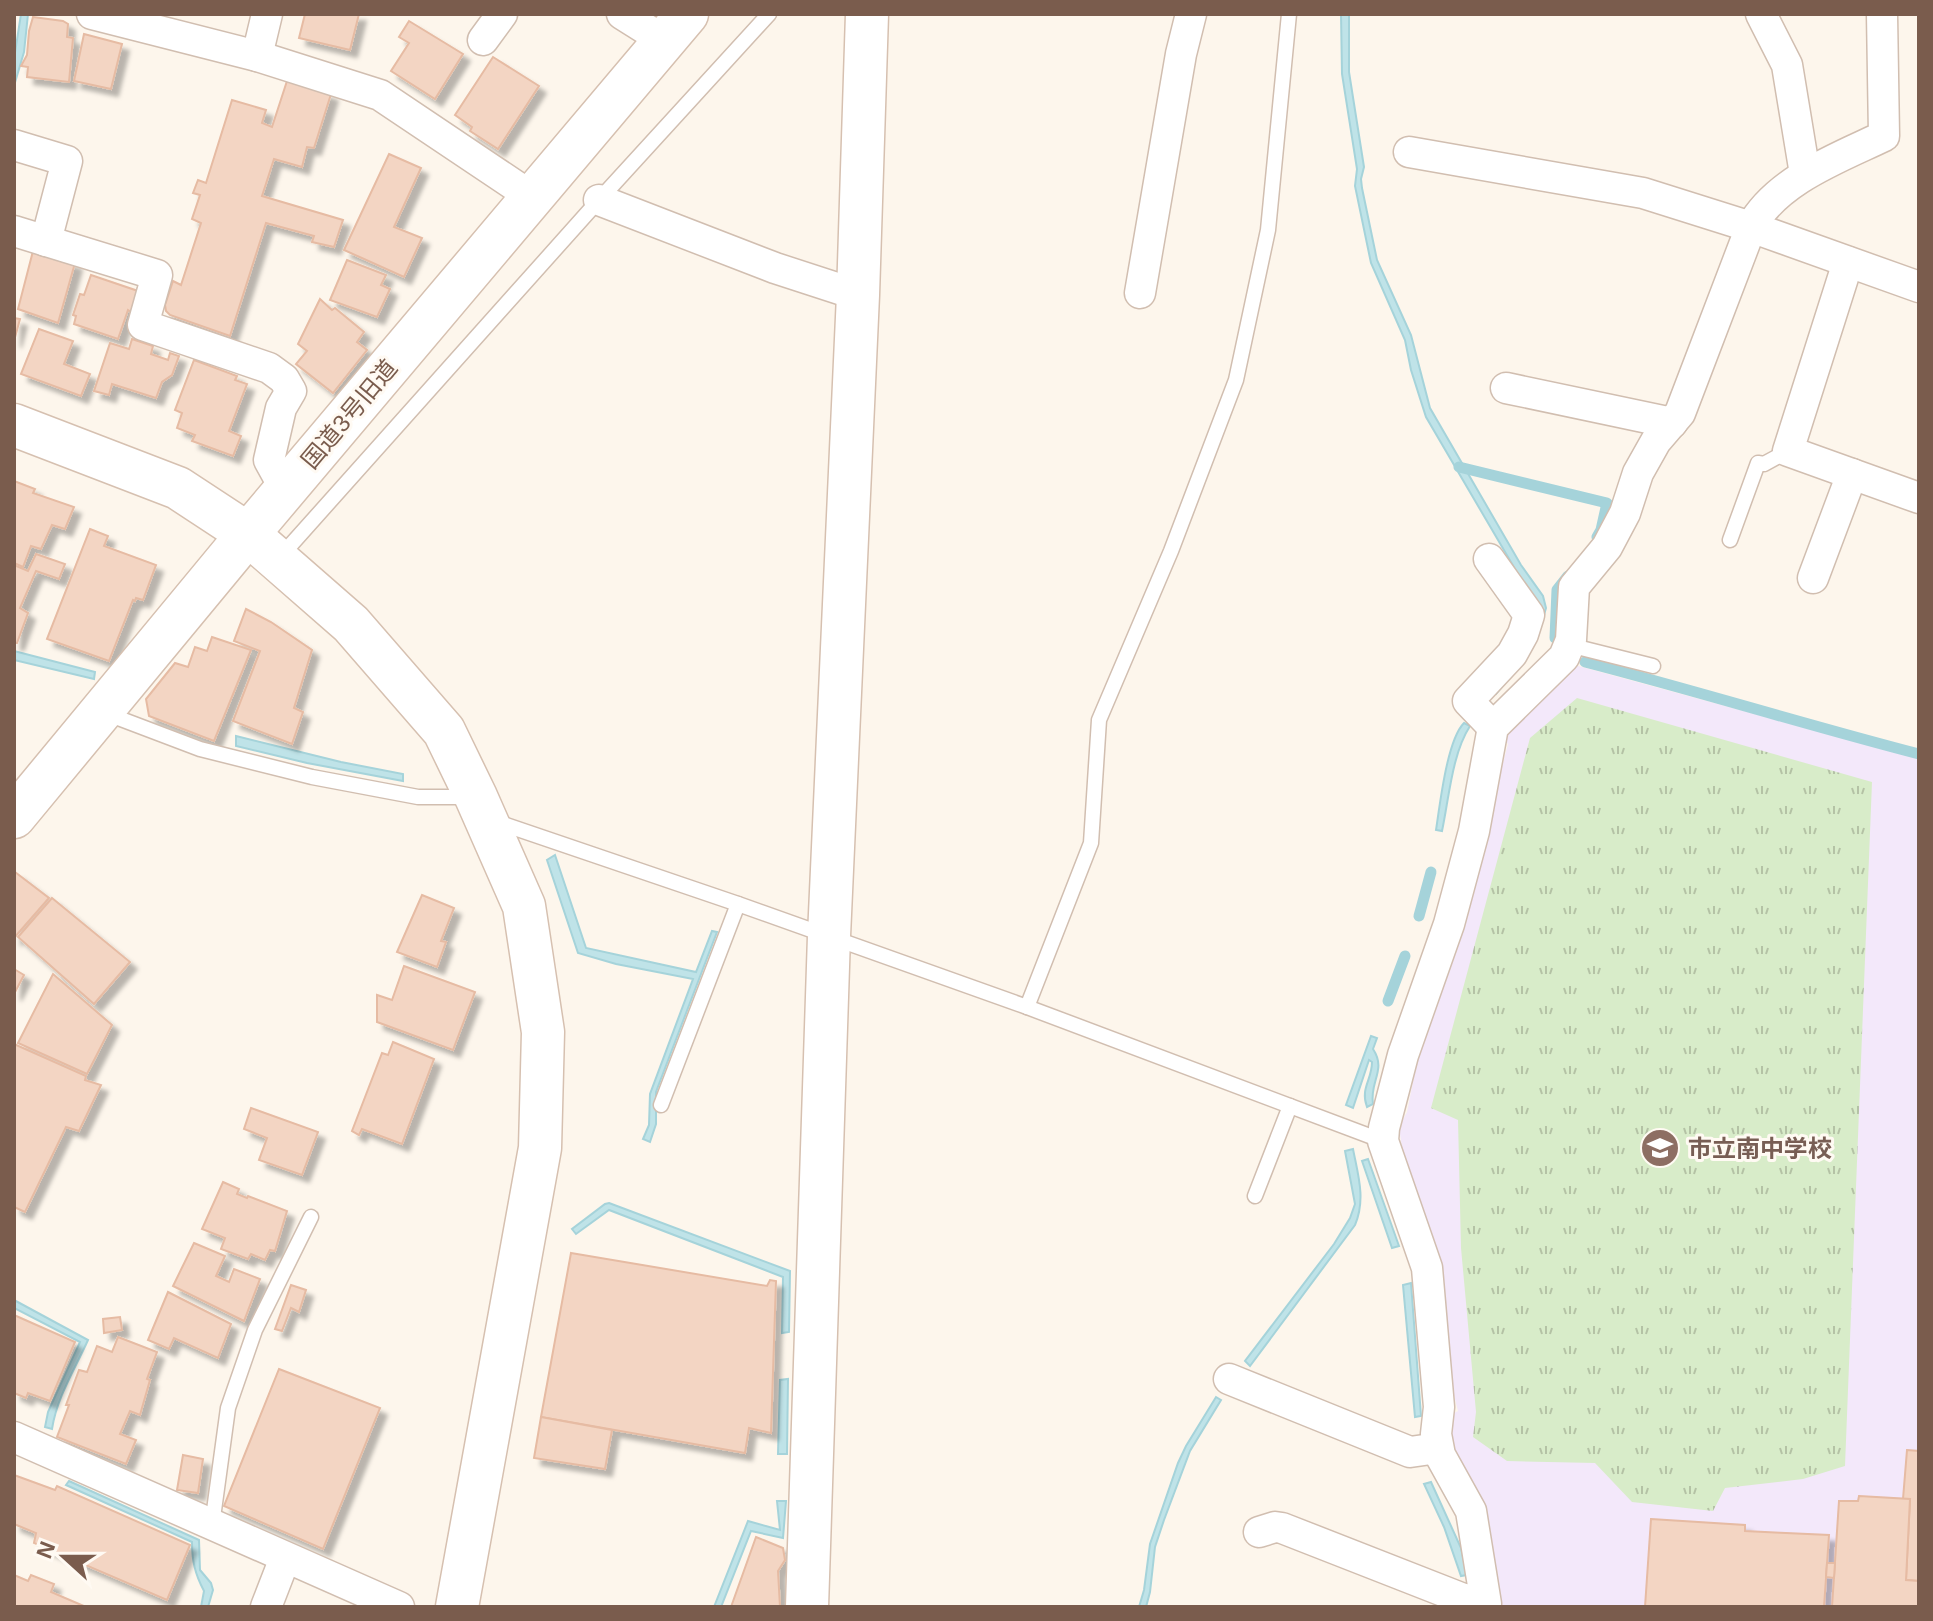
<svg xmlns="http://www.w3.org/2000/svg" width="1933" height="1621" font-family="Helvetica,'Noto Sans JP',sans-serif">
<defs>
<pattern id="park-tufts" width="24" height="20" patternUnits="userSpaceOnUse" patternTransform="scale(2)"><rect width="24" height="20" fill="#d8ecc9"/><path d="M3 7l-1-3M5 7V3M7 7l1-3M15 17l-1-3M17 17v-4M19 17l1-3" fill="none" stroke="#b4c2a5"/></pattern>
<filter id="shadow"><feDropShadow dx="7" dy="7" stdDeviation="2" flood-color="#0004"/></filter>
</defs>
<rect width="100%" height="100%" fill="#fdf6ec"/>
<polygon fill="#f3e8fa" points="1571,664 1919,759 1919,1607 1495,1607 1448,1438 1450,1415 1458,1411 1449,1375 1441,1261 1405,1169 1399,1127 1407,1112 1423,1032 1472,881 1508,744 1499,734"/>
<polygon fill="url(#park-tufts)" points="1577,698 1872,782 1845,1466 1803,1479 1725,1488 1713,1511 1632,1502 1595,1463 1507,1461 1473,1437 1476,1412 1461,1248 1458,1120 1431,1108 1530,738"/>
<g fill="#bfe3e8" stroke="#a5d3da" stroke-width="2">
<polygon points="21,14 28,14 24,52 14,86 14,59"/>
<polygon points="1341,14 1349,14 1349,72 1364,167 1361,179 1362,188 1377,260 1411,335 1430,408 1521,565 1543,596 1546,608 1538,636 1526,658 1496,694 1490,690 1539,610 1426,417 1411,370 1405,340 1371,263 1355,186 1357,169 1342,74"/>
<polygon points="14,651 95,672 94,679 14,660"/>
<path d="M 1464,723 L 1470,726 C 1452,754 1449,798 1442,831 L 1436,830 C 1440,804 1447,740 1464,723 Z"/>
<polygon points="236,736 341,762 403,774 403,781 307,763 236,746"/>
<polygon points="555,855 586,948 696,972 712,931 717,932 656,1092 656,1124 650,1142 643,1139 649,1125 650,1094 693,979 616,964 578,953 547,860"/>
<path d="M 1371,1036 L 1377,1038 L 1373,1049 C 1387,1070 1369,1082 1373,1104 L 1367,1107 C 1360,1088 1372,1080 1372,1062 L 1369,1060 L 1353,1108 L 1346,1105 Z"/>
<path d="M 1353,1149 C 1358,1175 1366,1199 1355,1225 L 1250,1366 L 1245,1361 L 1334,1244 L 1350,1218 L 1355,1204 L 1345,1151 Z"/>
<polygon points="1368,1159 1399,1246 1392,1248 1362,1161"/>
<polygon points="609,1203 790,1271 789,1332 782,1333 783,1277 609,1210 576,1234 572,1229 605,1204"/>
<polygon points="1411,1283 1421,1416 1415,1417 1403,1285"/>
<path d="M 14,1300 L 88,1340 C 75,1369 57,1397 52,1429 L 45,1427 L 48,1412 L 80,1342 L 14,1308 Z"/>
<polygon points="788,1379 787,1454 778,1454 780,1380"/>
<polygon points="1216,1397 1221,1400 1190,1451 1164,1520 1155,1547 1150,1592 1146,1607 1139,1607 1144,1590 1150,1544 1178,1463 1186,1446"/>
<path d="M 69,1481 L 199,1540 L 200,1570 L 211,1583 L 213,1590 L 208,1607 L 201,1607 L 204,1591 C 195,1574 192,1561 192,1542 L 66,1485 Z"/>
<polygon points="1431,1482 1461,1548 1467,1575 1461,1576 1444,1527 1424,1484"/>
<polygon points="777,1501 786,1501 783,1538 751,1531 721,1607 714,1607 748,1521 780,1530"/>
</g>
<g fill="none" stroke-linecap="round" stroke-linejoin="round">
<g stroke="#a5d3da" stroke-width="11">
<polyline points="1459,467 1607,503 1601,530 1597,537"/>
<polyline points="1555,638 1557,590 1568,576"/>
<path d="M 1585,662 C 1697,691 1807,725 1919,754"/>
<polyline points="1419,916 1431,872"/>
<polyline points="1388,1001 1405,956"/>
</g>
</g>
<g fill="#f3d5c3" stroke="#e6bba3" stroke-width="2" filter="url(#shadow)">
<polygon points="305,14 359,14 350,50 299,38"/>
<polygon points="33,17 63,21 68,24 67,37 73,38 69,82 27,77 28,67 21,66 27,55 29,31"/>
<polygon points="409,21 463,54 435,99 391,71 409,43 399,37"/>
<polygon points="84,34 122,44 111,89 74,81"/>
<polygon points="493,57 539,86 498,149 470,131 472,127 455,115"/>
<polygon points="287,81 331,94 314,148 307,147 302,167 274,159 262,196 343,220 334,247 312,242 314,236 266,223 230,336 170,315 166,311 165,305 173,281 181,285 201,223 192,219 200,195 193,193 198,180 206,183 232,100 266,110 262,123 272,127"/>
<polygon points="389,154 421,168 394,227 422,238 404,277 344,250"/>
<polygon points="33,251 75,263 58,323 18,309"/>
<polygon points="347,260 386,275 381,285 390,289 377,317 330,300"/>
<polygon points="91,275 138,291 131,312 128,310 118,339 74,324 76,316 73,315 80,294 84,295"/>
<polygon points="320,299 332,310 335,308 364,332 357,342 367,350 333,393 296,364 307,351 298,344"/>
<polygon points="14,318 20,319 14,341"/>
<polygon points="39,329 73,341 64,364 90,374 81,396 21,374"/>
<polygon points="132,339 153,346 151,354 168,360 170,353 179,356 172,375 162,382 156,398 112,384 109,395 94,391 110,343 129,349"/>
<polygon points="194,360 237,376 235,380 247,384 229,431 241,436 233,456 192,441 195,435 177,428 182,413 175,410"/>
<polygon points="14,481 35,489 33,493 74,507 65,529 52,525 41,549 31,546 23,567 14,563"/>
<polygon points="90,529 108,536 104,546 156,565 143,600 136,598 135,601 133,600 109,661 47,639"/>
<polygon points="36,554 65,564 59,579 36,571 20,608 28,613 17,643 14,643 14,565 28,571"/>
<polygon points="246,609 271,622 312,650 294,708 303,712 292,744 233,721 260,651 234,641"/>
<polygon points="212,637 251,650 214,741 149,716 146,699 175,663 188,667 195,647 207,651"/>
<polygon points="15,872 49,898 14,938 14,874"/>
<polygon points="422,895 454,908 441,941 446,942 437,967 397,952"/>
<polygon points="52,898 130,962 94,1004 18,937"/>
<polygon points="404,966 475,992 453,1050 377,1022 377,995 392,1000"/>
<polygon points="14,969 24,975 14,994"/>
<polygon points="53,974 112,1025 87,1074 18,1043"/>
<polygon points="393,1042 434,1059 402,1144 362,1129 359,1135 352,1131 382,1053 388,1055"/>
<polygon points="14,1044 86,1076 85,1080 101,1085 79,1131 66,1127 25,1212 14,1207"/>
<polygon points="251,1108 318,1132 302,1175 259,1160 267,1138 244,1129"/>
<polygon points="223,1182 239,1189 237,1194 247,1198 248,1196 287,1211 275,1251 270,1250 265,1260 251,1254 248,1259 221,1249 225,1238 202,1229"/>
<polygon points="194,1243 225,1256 216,1276 229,1282 234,1269 260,1279 244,1321 173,1286"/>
<polygon points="571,1253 767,1286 770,1280 776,1281 771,1433 749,1428 745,1453 541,1417"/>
<polygon points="291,1285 306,1290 299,1312 291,1308 282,1331 275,1329"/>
<polygon points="168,1292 231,1324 218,1358 174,1338 169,1349 148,1340"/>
<polygon points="14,1315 75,1342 50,1401 28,1393 26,1398 14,1393"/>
<polygon points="120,1317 122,1330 104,1333 103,1319"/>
<polygon points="118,1337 157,1352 147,1379 150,1380 140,1415 130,1411 120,1434 136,1440 126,1464 57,1437 69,1405 66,1405 79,1370 87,1372 97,1346 112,1352"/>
<polygon points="279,1369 380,1408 323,1549 224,1506"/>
<polygon points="541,1417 612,1430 605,1469 534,1458"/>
<polygon points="1907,1450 1919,1451 1919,1581 1906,1580 1910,1499 1903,1499"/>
<polygon points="183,1455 203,1459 198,1493 177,1490"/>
<polygon points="14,1475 55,1490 57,1486 190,1545 167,1600 34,1543 36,1533 14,1524"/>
<polygon points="1859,1496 1910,1499 1906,1580 1919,1581 1919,1607 1832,1607 1839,1501 1858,1501"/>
<polygon points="1651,1519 1745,1525 1745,1531 1829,1535 1824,1607 1645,1607"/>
<polygon points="756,1537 783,1548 785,1560 778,1571 780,1607 731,1607"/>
<polygon points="1827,1563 1835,1563 1834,1578 1826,1577"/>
<polygon points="14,1575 28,1581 31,1575 54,1584 51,1592 86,1607 14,1607"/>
</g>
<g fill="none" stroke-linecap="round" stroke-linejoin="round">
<g stroke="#d1beb0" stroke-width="17">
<g id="lane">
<polyline points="1730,540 1758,463 1764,464 1788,451"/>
<polyline points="280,557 599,200 769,14"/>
<polyline points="1569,645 1653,666"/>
<polyline points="105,713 200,749 312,777 418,797 472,797"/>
<polyline points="497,822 738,904 1027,1007 1383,1141"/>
<polyline points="1027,1007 1091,843 1099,720 1171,551 1236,380 1268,230 1289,14"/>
<polyline points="661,1105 738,904"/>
<polyline points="1255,1196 1290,1106"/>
<polyline points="212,1525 228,1408 255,1330 311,1217"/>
</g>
</g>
<g stroke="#d1beb0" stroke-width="33">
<g id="street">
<polyline points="92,14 257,56 380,95 532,197"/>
<polyline points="622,14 665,41"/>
<polyline points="1761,14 1787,65 1805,174"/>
<polyline points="483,40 502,14"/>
<polyline points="257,56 267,14"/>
<polyline points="14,145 67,161 46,241"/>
<polyline points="1409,152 1643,193 1751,227 1919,287"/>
<polyline points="599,200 775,268 858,295"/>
<polyline points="14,231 157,275 143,325 269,368 284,379 291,391 281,408 269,460 285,489"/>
<polyline points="1848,262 1788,451 1919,498"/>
<polyline points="1140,293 1181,54 1191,14"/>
<polyline points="1506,388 1672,423"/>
<polyline points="1489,559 1529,615 1523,634 1512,654 1468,701 1493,727"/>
<polyline points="1813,578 1852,474"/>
<polyline points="1229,1379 1410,1452 1438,1448"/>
<polyline points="14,1437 399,1607"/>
<path d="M 1259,1532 L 1275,1527 L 1282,1528 L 1461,1598 L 1486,1604 L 1471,1511 L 1440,1455 L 1436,1434 L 1439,1407 L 1427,1268 L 1383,1141 L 1384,1128 L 1403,1055 L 1449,924 L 1474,831 L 1493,727 L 1564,657 L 1571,640 L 1574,587 L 1607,547 L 1625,513 L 1638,473 L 1656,441 L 1680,413 L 1751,227 C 1777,180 1838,158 1884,136 L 1882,14"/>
<polyline points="266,1607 285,1558"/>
</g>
</g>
<g stroke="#d6c0b0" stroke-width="45">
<g id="secondary">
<polyline points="14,425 178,488 248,534 351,624 444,731 476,797 524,906 543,1032 540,1148 457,1607"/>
<polyline points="14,817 248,534 687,14"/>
<polyline points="807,1607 829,936 858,295 867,14"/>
</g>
</g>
<use href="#lane" stroke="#fff" stroke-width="14"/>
<use href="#street" stroke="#fff" stroke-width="30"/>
<use href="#secondary" stroke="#fff" stroke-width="42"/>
</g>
<defs>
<g id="school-disc" transform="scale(2)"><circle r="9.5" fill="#8d6e63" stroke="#fffaf3"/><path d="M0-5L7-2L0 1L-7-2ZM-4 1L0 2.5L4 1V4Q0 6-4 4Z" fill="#fff"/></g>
</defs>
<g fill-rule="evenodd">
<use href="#school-disc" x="1660" y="1148"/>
</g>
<g text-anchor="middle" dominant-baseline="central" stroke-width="6" stroke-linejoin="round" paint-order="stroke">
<g font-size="24" fill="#7a5c4d" stroke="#fffaf3">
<text transform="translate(349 414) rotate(-50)">国道3号旧道</text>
</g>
<g font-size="24" font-weight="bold" fill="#785e54" stroke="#fffaf3" text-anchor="start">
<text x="1688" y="1148">市立南中学校</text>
</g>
</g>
<rect width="1933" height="1621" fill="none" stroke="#7a5c4d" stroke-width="32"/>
<g transform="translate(64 1557) rotate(291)" stroke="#fffaf3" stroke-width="6" paint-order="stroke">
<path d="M0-6L14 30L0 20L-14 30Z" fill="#7a5c4d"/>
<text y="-12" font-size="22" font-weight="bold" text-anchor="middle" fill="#7a5c4d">N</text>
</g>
</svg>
